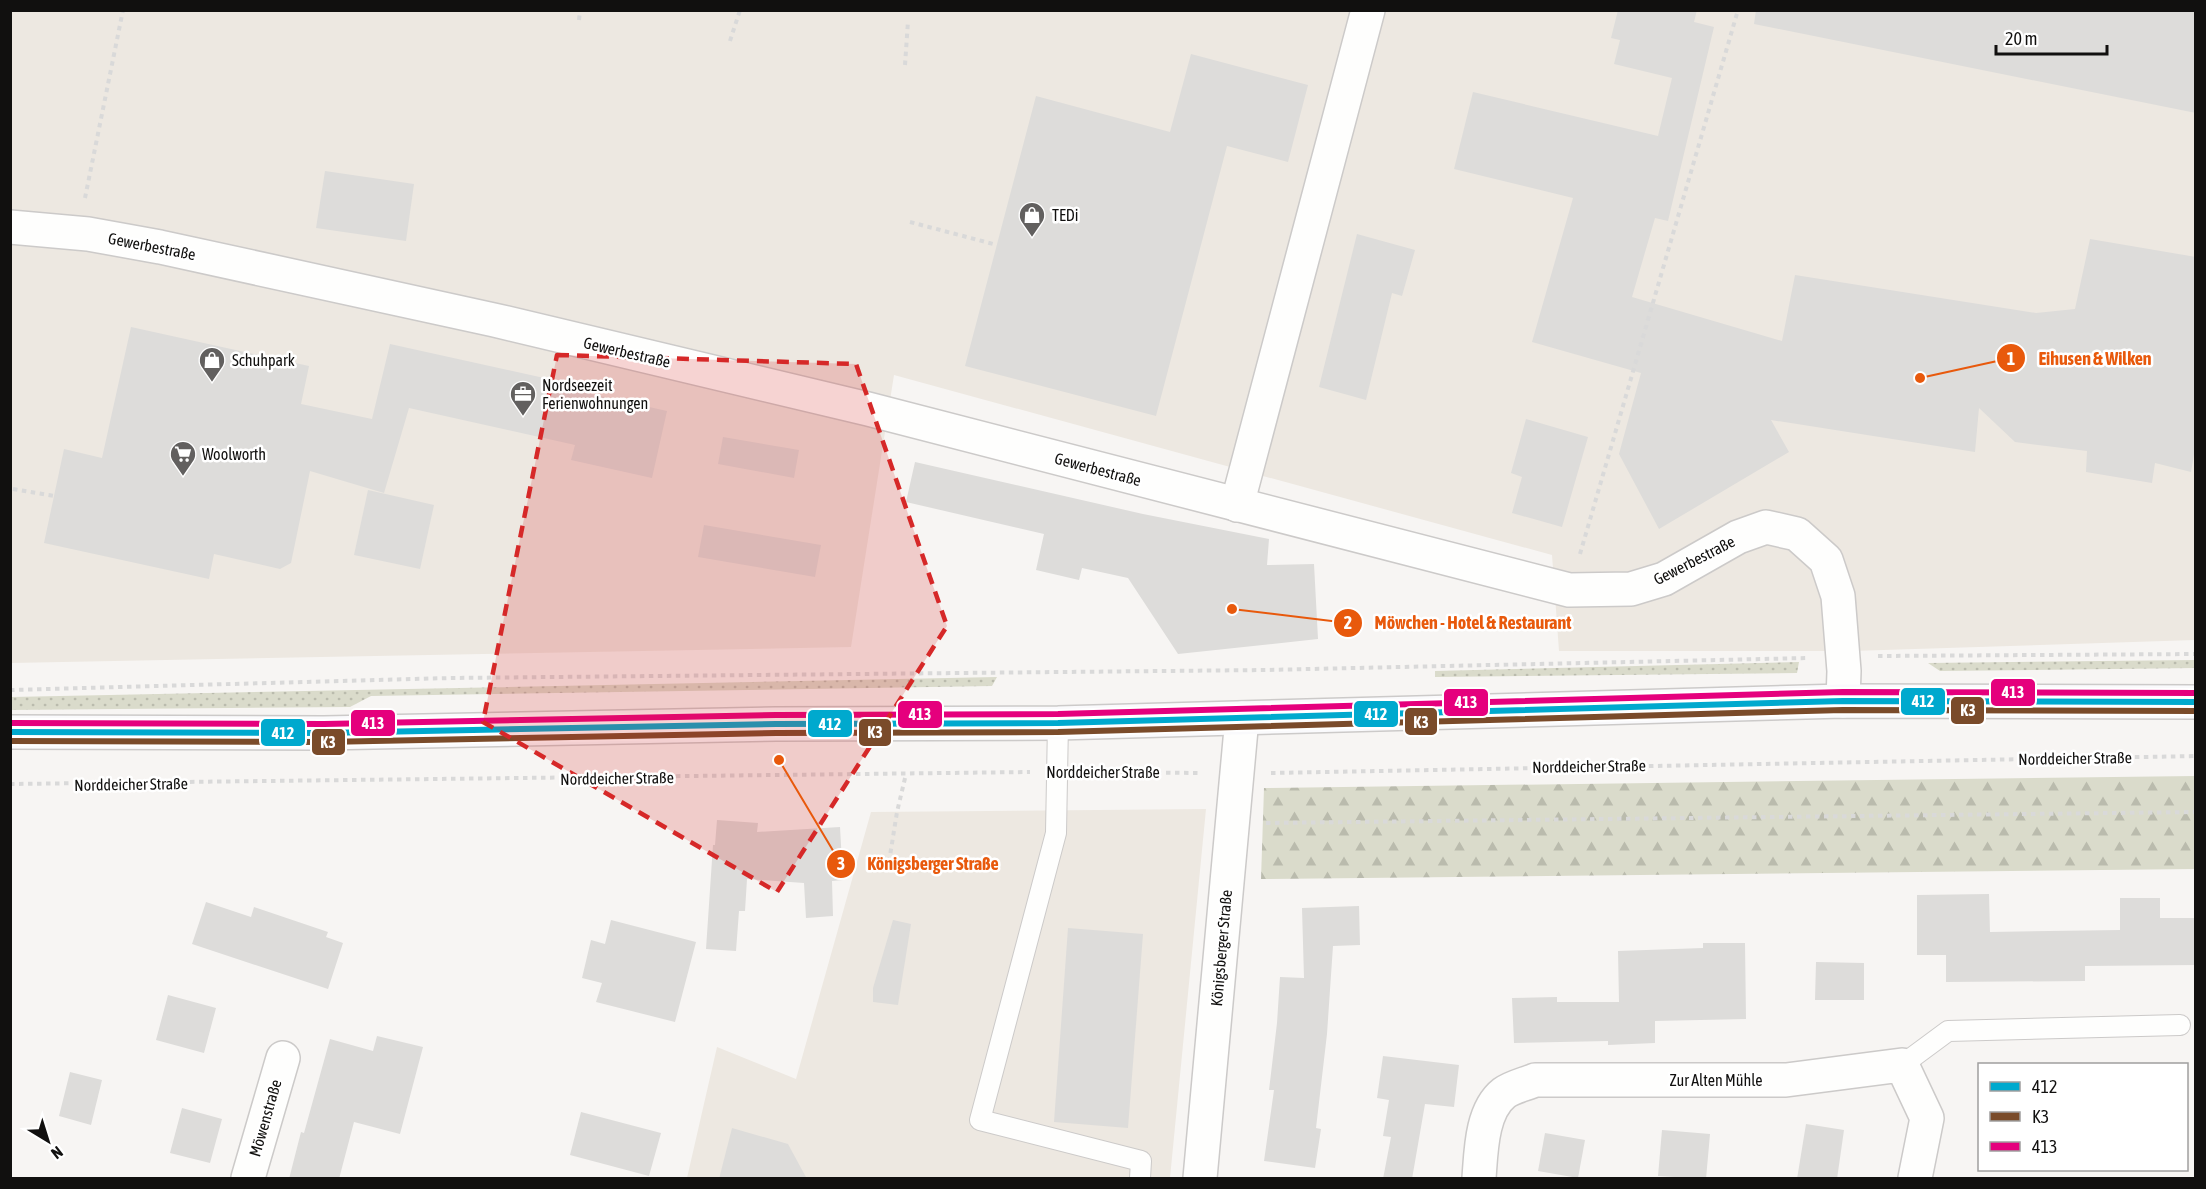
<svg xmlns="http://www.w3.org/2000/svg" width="2206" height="1189" font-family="'Asap Condensed',sans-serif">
<defs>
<pattern id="grass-dots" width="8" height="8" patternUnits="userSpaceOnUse" patternTransform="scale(1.5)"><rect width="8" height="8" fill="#dadbcb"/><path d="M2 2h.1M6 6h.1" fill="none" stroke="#babbad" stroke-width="1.8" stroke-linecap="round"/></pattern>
<pattern id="forest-firs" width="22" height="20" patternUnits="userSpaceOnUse" patternTransform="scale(1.5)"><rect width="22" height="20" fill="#dadbcb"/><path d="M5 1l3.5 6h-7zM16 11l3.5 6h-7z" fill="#babbad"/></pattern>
</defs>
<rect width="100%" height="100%" fill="#f7f5f3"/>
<g fill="#ede8e1">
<polygon points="10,11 2195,11 2195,640 1852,651 1559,651 1552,555 894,375 851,647 11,663"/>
<polygon points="1206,809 1170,1178 687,1178 717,1047 796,1079 871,812"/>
</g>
<g fill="url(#grass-dots)">
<polygon points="2195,660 2195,668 1940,671 1928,663"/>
<polygon points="1799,662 1797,673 1435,677 1435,671"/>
<polygon points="997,677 992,686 371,696 350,707 10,710 11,697"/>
</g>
<polygon fill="url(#forest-firs)" points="2195,776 2195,869 1261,879 1264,788"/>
<g fill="#dddcda">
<polygon points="1618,10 1697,10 1694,22 1714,27 1668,221 1655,218 1632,297 1782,341 1795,275 2036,313 2075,309 2090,239 2196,257 2196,443 2191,472 2155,463 2152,483 2086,472 2087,451 2015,442 1979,408 1975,452 1771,420 1789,452 1659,529 1619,454 1641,373 1532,342 1573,198 1454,169 1473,92 1658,136 1672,78 1614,64 1620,40 1611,38"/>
<polygon points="1756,10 2196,10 2196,113 1754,24"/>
<polygon points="1191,54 1308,85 1288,162 1227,146 1156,416 965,366 1036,96 1170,132"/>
<polygon points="325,171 414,184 406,241 316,228"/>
<polygon points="1357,234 1415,250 1402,296 1392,293 1366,400 1319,387"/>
<polygon points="131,327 309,366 301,404 372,419 390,344 589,388 587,393 667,411 652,478 571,460 575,445 409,408 384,493 310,471 291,563 280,569 214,554 209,579 44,543 64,449 102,458"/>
<polygon points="1526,419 1588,437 1562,527 1512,513 1522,477 1511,473"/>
<polygon points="723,437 799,450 794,478 718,464"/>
<polygon points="915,462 1143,514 1269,539 1267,565 1314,564 1318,639 1178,654 1128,578 1082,568 1079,580 1036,570 1044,534 906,502"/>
<polygon points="368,490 434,505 420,569 354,555"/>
<polygon points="704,525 821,545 815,577 698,557"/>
<polygon points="717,820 758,823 757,832 840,827 843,880 832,881 833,916 806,918 804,883 747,879 745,911 739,911 736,951 706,949 713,845 715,845"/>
<polygon points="1989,894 1990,932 2120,930 2120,898 2160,898 2160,918 2196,918 2196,965 2085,966 2085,981 1946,982 1946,955 1917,955 1917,895"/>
<polygon points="206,902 251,917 254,907 328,932 326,937 343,943 328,989 192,944"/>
<polygon points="1359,906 1360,945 1333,946 1327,1034 1316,1128 1321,1129 1315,1168 1264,1161 1274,1090 1269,1090 1277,1023 1280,977 1304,978 1302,908"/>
<polygon points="611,920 696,942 675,1022 596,1002 602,983 582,978 591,940 605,944"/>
<polygon points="893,920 911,924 898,1005 873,1002 873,988"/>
<polygon points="1068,928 1143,934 1128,1128 1054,1122"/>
<polygon points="1703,943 1745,943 1746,1019 1655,1021 1655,1043 1608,1045 1608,1041 1514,1043 1512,998 1557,997 1557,1002 1619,1002 1618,951 1703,948"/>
<polygon points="1816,962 1864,963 1864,1000 1815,1000"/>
<polygon points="168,995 216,1008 204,1053 156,1040"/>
<polygon points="377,1036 423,1047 400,1134 354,1122 339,1179 289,1179 301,1132 304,1133 330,1039 373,1051"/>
<polygon points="1383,1056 1459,1065 1454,1107 1425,1104 1412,1179 1383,1179 1391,1137 1383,1136 1389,1100 1377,1098"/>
<polygon points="70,1072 102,1080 91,1125 59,1116"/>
<polygon points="182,1108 222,1119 210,1163 170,1153"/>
<polygon points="581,1112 661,1133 649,1176 570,1155"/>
<polygon points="1806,1124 1844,1130 1837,1179 1797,1179"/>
<polygon points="732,1128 788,1144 807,1179 719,1179"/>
<polygon points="1662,1130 1710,1134 1706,1179 1658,1176"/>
<polygon points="1545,1133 1585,1140 1578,1178 1538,1171"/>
</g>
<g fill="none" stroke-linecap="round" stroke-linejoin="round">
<g stroke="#cccac9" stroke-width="22">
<g id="service">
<polyline points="1058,723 1056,833 980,1120 1141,1161 1140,1178"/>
<polyline points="1902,1065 1948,1031 2180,1025"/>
</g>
</g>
<g stroke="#cccac9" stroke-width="36">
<g id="minor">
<polyline points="10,227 88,234 160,247 494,320 868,409 1569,590 1631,589 1664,579 1738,537 1766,527 1797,534 1826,560 1838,596 1844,671 1843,701"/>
<polyline points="1237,505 1368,10"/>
<polyline points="248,1178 283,1058"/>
<polyline points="1200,1178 1242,718"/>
<path d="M 1479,1178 C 1481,1153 1481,1111 1504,1093 C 1512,1087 1526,1084 1535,1080 L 1786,1080 L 1902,1065 L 1927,1118 L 1915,1178"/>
</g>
</g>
<g stroke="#cccac9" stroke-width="36">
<polyline id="secondary" points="10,732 324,733 776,724 1058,723 1843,701 2196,702"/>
</g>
<g stroke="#d9d9d9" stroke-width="4" stroke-dasharray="4.5 4.5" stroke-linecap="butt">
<polyline points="579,20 580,10"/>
<polyline points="730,41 740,10"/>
<polyline points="905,65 908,21"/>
<polyline points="85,198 123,10"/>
<polyline points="910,222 997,245"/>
<polyline points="13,489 54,496"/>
<polyline points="1580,554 1738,10"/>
<polyline points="1878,656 2196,654"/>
<polyline points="10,690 451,678 1265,670 1808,658"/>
<polyline points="1085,772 1201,773"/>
<polyline points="1271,773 2196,756"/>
<polyline points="10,784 1030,772"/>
<polyline points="1266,823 2196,812"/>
<polyline points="889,862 897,812 906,774"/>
</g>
<use href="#service" stroke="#fefefd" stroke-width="20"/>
<use href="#minor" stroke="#fefefd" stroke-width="33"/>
<use href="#secondary" stroke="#fafafc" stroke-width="33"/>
<g stroke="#fff" stroke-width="10">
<polyline id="bus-1" points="10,732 324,733 776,724 1058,723 1843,701 2196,702"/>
</g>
<g stroke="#fff" stroke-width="10">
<polyline id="bus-2" points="10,741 324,742 776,733 1058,732 1843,710 2196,711"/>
</g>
<g stroke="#fff" stroke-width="10">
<polyline id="bus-3" points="10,723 324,724 776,715 1058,714 1843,692 2196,693"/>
</g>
<use href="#bus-1" stroke="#00a9ce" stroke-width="6"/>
<use href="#bus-2" stroke="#7a4b2a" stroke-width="6"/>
<use href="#bus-3" stroke="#e5007d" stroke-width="6"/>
</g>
<path fill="#d62828" fill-opacity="0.2" stroke="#d62828" stroke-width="4.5" stroke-dasharray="12 8" stroke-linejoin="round" d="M 557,355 L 856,364 L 947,626 L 777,892 L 483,722 Z"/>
<defs>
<g id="shop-pin" transform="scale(1.35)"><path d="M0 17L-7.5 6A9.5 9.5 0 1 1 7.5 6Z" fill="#62605f" stroke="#fff"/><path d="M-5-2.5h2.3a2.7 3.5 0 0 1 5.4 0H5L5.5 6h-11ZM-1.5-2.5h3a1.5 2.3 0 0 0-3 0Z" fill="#fff"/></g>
<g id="office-pin" transform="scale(1.35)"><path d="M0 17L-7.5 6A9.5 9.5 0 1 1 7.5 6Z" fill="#62605f" stroke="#fff"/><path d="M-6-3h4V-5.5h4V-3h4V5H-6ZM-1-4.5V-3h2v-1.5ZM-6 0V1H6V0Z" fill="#fff"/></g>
<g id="supermarket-pin" transform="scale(1.35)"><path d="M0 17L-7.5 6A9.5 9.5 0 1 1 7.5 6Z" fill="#62605f" stroke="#fff"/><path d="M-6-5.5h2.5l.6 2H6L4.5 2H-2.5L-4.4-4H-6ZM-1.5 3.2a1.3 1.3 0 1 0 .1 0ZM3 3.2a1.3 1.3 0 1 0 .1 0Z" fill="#fff"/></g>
</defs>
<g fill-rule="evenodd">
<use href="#shop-pin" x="1032" y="215"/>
<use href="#shop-pin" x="212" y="360"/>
<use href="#office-pin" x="523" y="394"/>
<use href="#supermarket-pin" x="183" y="454"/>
</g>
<g text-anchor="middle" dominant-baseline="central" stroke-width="5" stroke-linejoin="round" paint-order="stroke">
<g font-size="16" fill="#11100f" stroke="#fff" text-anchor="start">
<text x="1052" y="215">TEDi</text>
<text x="232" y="360">Schuhpark</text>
<text x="542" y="385">Nordseezeit<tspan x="542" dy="18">Ferienwohnungen</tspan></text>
<text x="202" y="454">Woolworth</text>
</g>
<g font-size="16" fill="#11100f" stroke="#fff">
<text transform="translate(152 246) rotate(11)">Gewerbestraße</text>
<text transform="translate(627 352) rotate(13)">Gewerbestraße</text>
<text transform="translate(1098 469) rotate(15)">Gewerbestraße</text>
<text transform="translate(1694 560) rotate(-27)">Gewerbestraße</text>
<text transform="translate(2075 758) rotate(-1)">Norddeicher Straße</text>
<text transform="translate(1589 766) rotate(-1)">Norddeicher Straße</text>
<text x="1103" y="772">Norddeicher Straße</text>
<text transform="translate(617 778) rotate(-1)">Norddeicher Straße</text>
<text transform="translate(131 784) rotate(-1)">Norddeicher Straße</text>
<text transform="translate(1221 948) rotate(-85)">Königsberger Straße</text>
<text x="1716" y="1080">Zur Alten Mühle</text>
<text transform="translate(265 1118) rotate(-74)">Möwenstraße</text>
</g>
</g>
<path fill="none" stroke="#e8590c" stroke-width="2" d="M1920 378L2011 358M1232 609L1348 623M779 760L841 864"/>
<g fill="#e8590c" stroke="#fff" stroke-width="2">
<circle cx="1920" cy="378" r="6"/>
<circle cx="1232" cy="609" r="6"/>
<circle cx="779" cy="760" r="6"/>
<circle cx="2011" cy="358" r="15"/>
<circle cx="1348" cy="623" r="15"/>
<circle cx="841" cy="864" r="15"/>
</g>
<g font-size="18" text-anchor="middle" font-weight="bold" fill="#fff">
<text x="2011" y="365">1</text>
<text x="1348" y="629">2</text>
<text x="841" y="870">3</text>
</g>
<g font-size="18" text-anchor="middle" font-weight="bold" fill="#e8590c" stroke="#fff" stroke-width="5" stroke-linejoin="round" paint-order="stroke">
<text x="2095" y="365">Eihusen &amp; Wilken</text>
<text x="1473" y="629">Möwchen - Hotel &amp; Restaurant</text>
<text x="933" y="870">Königsberger Straße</text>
</g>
<g stroke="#fff" stroke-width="2">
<rect x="1990" y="678" width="46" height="29" rx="6" fill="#e5007d"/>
<rect x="1900" y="687" width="46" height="29" rx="6" fill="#00a9ce"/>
<rect x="1443" y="688" width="46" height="29" rx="6" fill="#e5007d"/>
<rect x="1950" y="696" width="35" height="29" rx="6" fill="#7a4b2a"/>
<rect x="1353" y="700" width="46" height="28" rx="6" fill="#00a9ce"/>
<rect x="897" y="700" width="46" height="29" rx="6" fill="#e5007d"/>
<rect x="1404" y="707" width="34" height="29" rx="6" fill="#7a4b2a"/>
<rect x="350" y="709" width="46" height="28" rx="6" fill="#e5007d"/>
<rect x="807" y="709" width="46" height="29" rx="6" fill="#00a9ce"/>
<rect x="858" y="718" width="34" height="29" rx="6" fill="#7a4b2a"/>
<rect x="260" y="718" width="46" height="29" rx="6" fill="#00a9ce"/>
<rect x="311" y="728" width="35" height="28" rx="6" fill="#7a4b2a"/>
</g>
<g font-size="16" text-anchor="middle" font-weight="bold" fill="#fff">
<text x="2013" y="698">413</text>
<text x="1923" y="707">412</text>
<text x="1466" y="708">413</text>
<text x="1968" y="716">K3</text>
<text x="1376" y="720">412</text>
<text x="920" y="720">413</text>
<text x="1421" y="728">K3</text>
<text x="373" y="729">413</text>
<text x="830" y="730">412</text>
<text x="875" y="738">K3</text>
<text x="283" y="739">412</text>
<text x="328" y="748">K3</text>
</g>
<rect width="2206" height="1189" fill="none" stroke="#11100f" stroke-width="24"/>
<rect x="1978" y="1063" width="210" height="108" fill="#ffffff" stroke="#a09f9f" stroke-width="1.5"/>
<rect x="1990" y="1082" width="30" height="9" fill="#00a9ce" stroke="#a09f9f" stroke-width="1.5"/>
<text x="2032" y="1093" font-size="18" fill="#11100f">412</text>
<rect x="1990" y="1112" width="30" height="9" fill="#7a4b2a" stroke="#a09f9f" stroke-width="1.5"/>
<text x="2032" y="1123" font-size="18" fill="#11100f">K3</text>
<rect x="1990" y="1142" width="30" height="9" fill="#e5007d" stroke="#a09f9f" stroke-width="1.5"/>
<text x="2032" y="1153" font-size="18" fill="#11100f">413</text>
<g transform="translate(48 1141) rotate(142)" stroke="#ffffff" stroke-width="4.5" paint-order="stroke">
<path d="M0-4.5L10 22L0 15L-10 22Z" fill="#11100f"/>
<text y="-9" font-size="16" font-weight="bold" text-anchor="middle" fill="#11100f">N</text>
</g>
<path d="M1996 45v9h111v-9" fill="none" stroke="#11100f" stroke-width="3"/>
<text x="2005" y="45" font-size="18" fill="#11100f" stroke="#ffffff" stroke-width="4.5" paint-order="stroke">20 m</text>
</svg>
